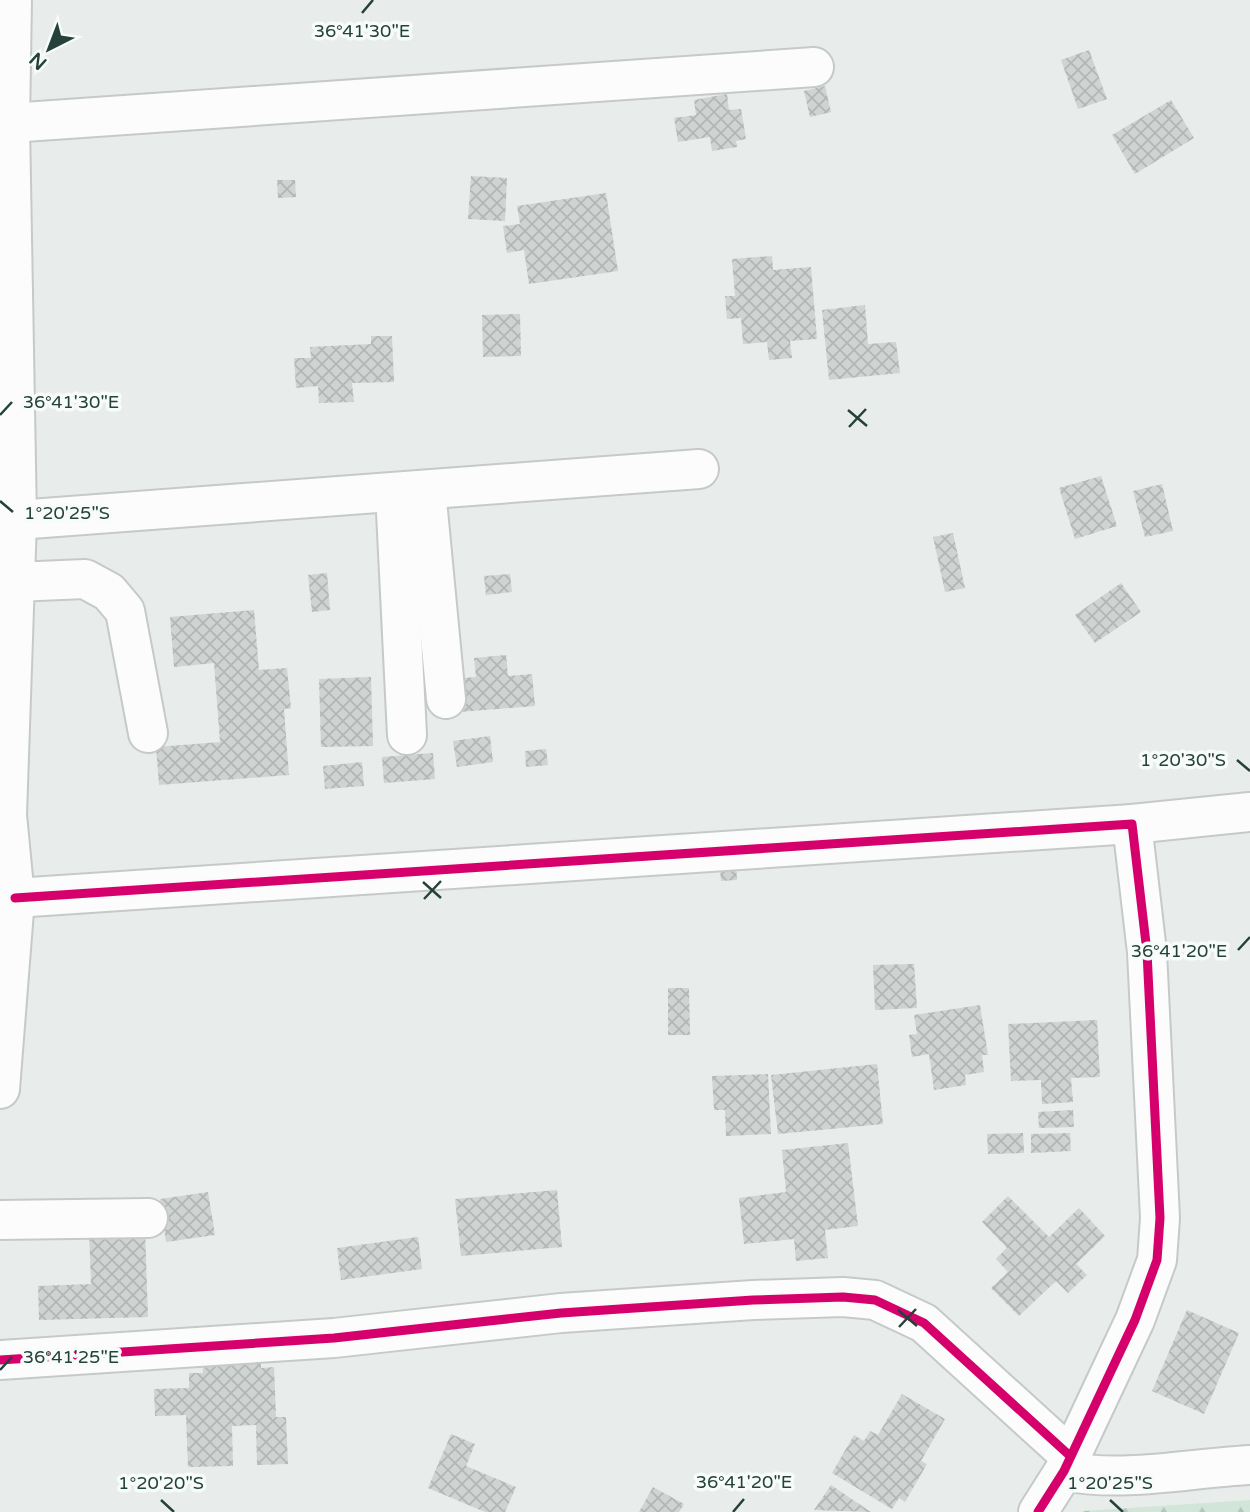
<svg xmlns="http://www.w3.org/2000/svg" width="1250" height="1512" font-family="'Varela Round',sans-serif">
<defs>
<pattern id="forest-firs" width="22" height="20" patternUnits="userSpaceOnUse" patternTransform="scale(1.75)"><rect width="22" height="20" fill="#d1e6d8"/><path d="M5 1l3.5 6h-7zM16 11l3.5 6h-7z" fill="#b3c6ba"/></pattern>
<pattern id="building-cross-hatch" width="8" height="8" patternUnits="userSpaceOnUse" patternTransform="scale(1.75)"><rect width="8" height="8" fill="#cfd4d2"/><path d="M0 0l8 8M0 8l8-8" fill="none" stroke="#b2b7b5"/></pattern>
</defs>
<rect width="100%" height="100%" fill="#e8edeb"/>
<polygon fill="url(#forest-firs)" points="1250,1500 1250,1512 1082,1512 1083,1511"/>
<g fill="url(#building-cross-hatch)">
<polygon points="1089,50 1107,99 1078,109 1061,60"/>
<polygon points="825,86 831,112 810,117 804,91"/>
<polygon points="727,94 729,110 741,109 746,139 736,141 737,147 712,151 710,137 678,142 674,118 696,115 694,100"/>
<polygon points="1171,100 1194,138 1135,174 1112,135"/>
<polygon points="471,176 507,178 505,221 468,219"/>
<polygon points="277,180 295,180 296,197 278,198"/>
<polygon points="606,193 618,271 529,284 524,250 507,253 503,226 520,224 517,206"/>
<polygon points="772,256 773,270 811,267 817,339 790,341 792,358 769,360 767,342 743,344 741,318 727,319 725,296 735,296 732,259"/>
<polygon points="865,305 868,344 896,342 900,373 829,380 822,310"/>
<polygon points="520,314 521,356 483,357 482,315"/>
<polygon points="371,336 392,336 394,382 352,383 354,402 319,403 318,386 296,388 294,358 311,358 310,347 371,344"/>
<polygon points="1101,476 1117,526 1075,539 1059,488"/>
<polygon points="1162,484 1173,531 1145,537 1133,491"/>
<polygon points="953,533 965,588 945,592 933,537"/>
<polygon points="327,573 330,610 312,612 308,575"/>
<polygon points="510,574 512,592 486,595 484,576"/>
<polygon points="1121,583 1141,612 1095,643 1075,615"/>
<polygon points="254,610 259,670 287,668 291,708 284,709 289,775 159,785 156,747 220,742 214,663 174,667 170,617"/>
<polygon points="506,655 508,676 532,674 535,706 459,712 455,679 476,677 474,658"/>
<polygon points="371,677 373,746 321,747 319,679"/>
<polygon points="490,736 493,762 457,767 453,741"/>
<polygon points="546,749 548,765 526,767 525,751"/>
<polygon points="433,753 435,779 384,783 382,757"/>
<polygon points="362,762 364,786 325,789 323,766"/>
<polygon points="736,866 737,880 721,881 720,867"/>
<polygon points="914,964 917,1008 875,1010 873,965"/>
<polygon points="668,988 689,988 690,1035 668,1035"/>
<polygon points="980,1005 988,1055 982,1055 984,1072 965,1075 966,1085 934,1090 929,1054 912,1057 909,1035 917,1034 914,1015"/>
<polygon points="1097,1020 1100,1077 1071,1078 1073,1102 1042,1104 1041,1080 1011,1081 1008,1024"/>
<polygon points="877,1064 883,1124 778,1134 771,1075"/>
<polygon points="768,1074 771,1134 726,1136 725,1110 714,1110 712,1076"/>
<polygon points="1073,1110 1074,1127 1039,1128 1038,1112"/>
<polygon points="1023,1133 1024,1153 988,1154 987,1134"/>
<polygon points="1070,1133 1071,1151 1031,1153 1031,1134"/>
<polygon points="848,1143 858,1226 825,1230 828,1258 796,1261 794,1239 744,1244 739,1198 786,1192 782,1150"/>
<polygon points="557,1190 562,1247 461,1256 455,1199"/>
<polygon points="208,1192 215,1235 166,1242 160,1199"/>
<polygon points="1008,1196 1049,1237 1079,1208 1105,1236 1076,1264 1087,1275 1068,1293 1056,1281 1019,1316 991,1288 1008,1272 996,1259 1007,1248 982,1222"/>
<polygon points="145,1229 148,1317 39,1320 38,1286 91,1284 89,1230"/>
<polygon points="418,1237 422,1269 341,1280 337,1248"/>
<polygon points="1187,1310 1239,1333 1204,1414 1152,1391"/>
<polygon points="260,1352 261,1368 274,1367 276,1417 286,1417 288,1464 257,1465 256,1425 232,1426 233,1466 188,1467 186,1415 155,1416 154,1389 189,1388 189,1373 203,1373 202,1353"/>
<polygon points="902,1394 945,1419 921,1461 927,1464 905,1502 899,1498 892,1509 832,1473 854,1435 864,1441 870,1431 878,1435"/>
<polygon points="451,1434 475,1444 466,1466 516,1487 505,1512 485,1512 428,1488"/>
<polygon points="831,1485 871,1512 814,1510"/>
<polygon points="653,1487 684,1504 679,1512 639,1512"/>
</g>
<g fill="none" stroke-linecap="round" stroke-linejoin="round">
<g stroke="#c5cac8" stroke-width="42">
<g id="minor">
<polyline points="10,123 814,67"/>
<polyline points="426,490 446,699"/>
<polyline points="395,492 407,735"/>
<polyline points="17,520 699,469"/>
<polyline points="15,582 85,579 109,592 125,611 148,733"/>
<polyline points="1132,824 1250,812"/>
<polyline points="15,898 1132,824 1147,952 1160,1218 1157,1260 1135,1320 1064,1471 1038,1512"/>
<polyline points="0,1089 15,898 7,815 17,520 10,123 12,0"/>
<polyline points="0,1220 148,1218"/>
<polyline points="0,1360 334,1338 561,1313 753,1300 843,1297 875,1300 924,1323 1069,1455"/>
<path d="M 1064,1471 C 1124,1483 1190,1468 1250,1465"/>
</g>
</g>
<use href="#minor" stroke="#fcfcfc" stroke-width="38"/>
<g stroke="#f7fbf9" stroke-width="13">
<g id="cycleway">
<polyline points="15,898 1132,824 1147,952 1160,1218 1157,1260 1135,1320 1064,1471 1038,1512"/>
<polyline points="0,1360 334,1338 561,1313 753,1300 843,1297 875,1300 924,1323 1069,1455"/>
</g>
</g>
<use href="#cycleway" stroke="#d6006c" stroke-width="9"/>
</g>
<path fill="none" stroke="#24423a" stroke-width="2.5" d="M 362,13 L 373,0M 848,410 L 867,426M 0,415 L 12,402M 849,427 L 866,409M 0,501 L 13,512M 1237,760 L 1250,771M 423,882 L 441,898M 424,899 L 441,881M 1238,950 L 1250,937M 898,1310 L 917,1326M 899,1327 L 916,1309M 0,1370 L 12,1357M 161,1500 L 174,1512M 1110,1500 L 1123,1512M 733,1512 L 744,1499"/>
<g font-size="18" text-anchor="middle" fill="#24423a" stroke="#f7fbf9" stroke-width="7" stroke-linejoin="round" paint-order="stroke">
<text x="362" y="37">36°41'30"E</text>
<text x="71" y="408">36°41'30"E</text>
<text x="67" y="519">1°20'25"S</text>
<text x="1183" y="766">1°20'30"S</text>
<text x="1179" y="957">36°41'20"E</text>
<text x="71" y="1363">36°41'25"E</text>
<text x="744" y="1488">36°41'20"E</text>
<text x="161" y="1489">1°20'20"S</text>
<text x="1110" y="1489">1°20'25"S</text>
</g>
<g transform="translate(49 49) rotate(222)" stroke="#f7fbf9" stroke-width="5" paint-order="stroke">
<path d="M0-5L12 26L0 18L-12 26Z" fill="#24423a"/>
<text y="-10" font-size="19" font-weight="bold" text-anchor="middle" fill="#24423a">N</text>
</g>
</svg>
